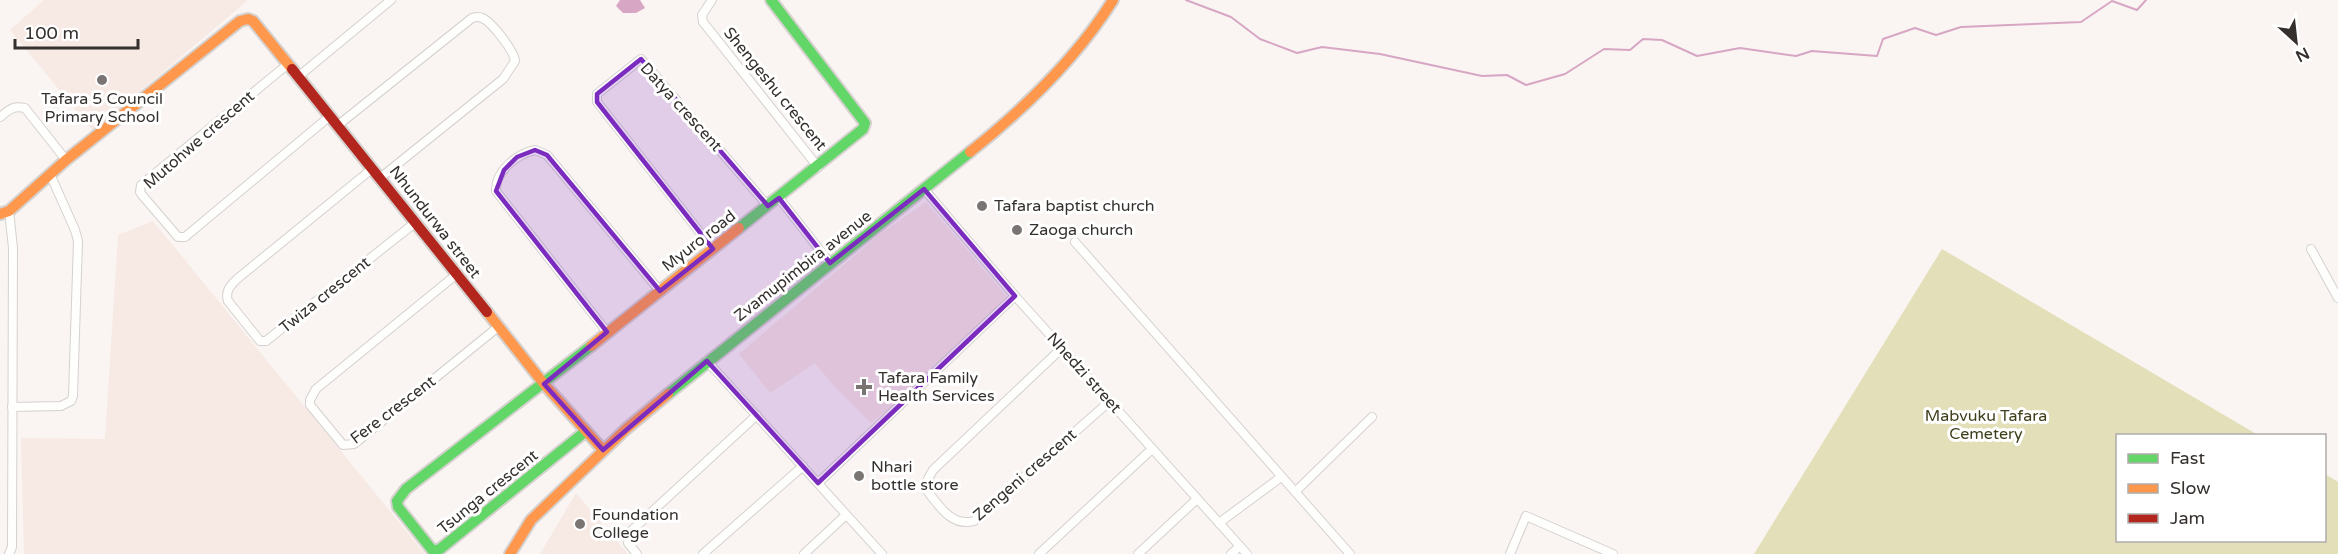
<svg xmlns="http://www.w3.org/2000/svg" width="2338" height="554" font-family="'Varela Round',sans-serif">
<rect width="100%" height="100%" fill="#faf5f2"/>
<g fill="#f7e9e3">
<polygon points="44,0 246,0 247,1 93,131 10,30"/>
<polygon points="926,202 1010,300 918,385 871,423 834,386 815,363 770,393 739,354 881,233"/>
<polygon points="153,221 425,554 24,554 21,438 105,439 118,235"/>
<polygon points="576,493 628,554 540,554"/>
</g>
<polygon fill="#e2dfb9" points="1942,249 2258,435 2118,436 2118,540 2324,540 2325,474 2338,482 2338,554 1754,554"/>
<polygon fill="#d7a6c4" points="620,0 640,0 645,8 636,13 623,13 616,6"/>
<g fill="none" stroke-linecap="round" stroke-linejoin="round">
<polyline stroke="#d7a6c4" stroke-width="2" points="1186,0 1231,17 1260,39 1297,53 1322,47 1380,54 1482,76 1507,75 1526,85 1565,74 1604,49 1630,50 1643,39 1662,40 1697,56 1740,48 1796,56 1812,51 1877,56 1883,39 1915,28 1936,35 1961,27 2081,22 2112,1 2137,10 2146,0"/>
<g stroke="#d5d1ce" stroke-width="10">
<g id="street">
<polyline points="712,0 702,15 703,22 818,167"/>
<polyline points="288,64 141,185 140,192 142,195 178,237 185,237 330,116"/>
<polyline points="299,76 391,0"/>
<path d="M 0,117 C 9,110 13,105 25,108 L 66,160"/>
<path d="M 337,126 L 472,18 C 476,17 478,16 482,18 C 492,22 514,51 515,61 L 503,79 L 380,178"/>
<path d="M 373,168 L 237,279 C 230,286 225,291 228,301 L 260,341 L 266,341 L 416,222"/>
<polyline points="924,189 1015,296 1247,554"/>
<polyline points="779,198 830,263"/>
<polyline points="1075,242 1350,554"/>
<polyline points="713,249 597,102 597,94 641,59 768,206"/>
<polyline points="2311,249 2338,298"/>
<polyline points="457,274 316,389 310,400 310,405 343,445 354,444 498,327"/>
<path d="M 607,332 L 496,191 C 495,171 517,154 535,150 L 547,155 L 660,291"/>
<path d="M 1062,348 L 933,470 L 928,479 L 928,492 C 940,507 952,527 974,521 L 1110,401"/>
<polyline points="707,361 882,554"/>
<polyline points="12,407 61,406 71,401 73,396 78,241 75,230 50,174"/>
<polyline points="818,483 1015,296"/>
<polyline points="1296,491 1372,417"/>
<polyline points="1219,523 1281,477"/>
<polyline points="9,554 12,547 13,248 9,211"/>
<polyline points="637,554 628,543 631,531 757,415"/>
<polyline points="703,554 803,466"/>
<polyline points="804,554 846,515"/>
<polyline points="1039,554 1152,449"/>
<polyline points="1138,554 1197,499"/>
<polyline points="1231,554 1240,546"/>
<polyline points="1510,554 1526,516 1613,554"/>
</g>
</g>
<g stroke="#d5d1ce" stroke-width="14">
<g id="fast">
<polyline points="739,228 863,129 865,123 771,0"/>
<polyline points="668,394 970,152"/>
<polyline points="586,431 440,549 433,551 398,507 397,501 406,489 591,346"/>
</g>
</g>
<g stroke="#d5d1ce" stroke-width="14">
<g id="slow">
<path d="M 970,152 C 1024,109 1076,59 1113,0"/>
<polyline points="0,214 9,211 66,160 240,21 248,19 253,21 292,69"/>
<polyline points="487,312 544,384 603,450"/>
<polyline points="591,346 739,228"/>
<polyline points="510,554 531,520 626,429 668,394"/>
</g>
</g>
<g stroke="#d5d1ce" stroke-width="14">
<polyline id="jam" points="292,69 487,312"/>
</g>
<use href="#street" stroke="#fefefd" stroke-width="8"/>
<use href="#fast" stroke="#63d668" stroke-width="10"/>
<use href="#slow" stroke="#ff974d" stroke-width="10"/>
<use href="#jam" stroke="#b3261e" stroke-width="10"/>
</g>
<path fill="#7b2cbf" fill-opacity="0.2" stroke="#7b2cbf" stroke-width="4.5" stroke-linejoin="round" d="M 641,59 L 768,206 L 779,198 L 830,263 L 924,189 L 1015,296 L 818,483 L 707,361 L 603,450 L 544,384 L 607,332 L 496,191 L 504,170 L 517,157 L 535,150 L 547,155 L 660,291 L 713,249 L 597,102 L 597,94 Z"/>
<g fill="#7a7573" stroke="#fff" stroke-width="2">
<circle cx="102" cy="80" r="6"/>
<circle cx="982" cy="206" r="6"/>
<circle cx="1017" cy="230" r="6"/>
<path d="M861 378h6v6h6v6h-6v6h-6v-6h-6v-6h6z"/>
<circle cx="859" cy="476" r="6"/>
<circle cx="580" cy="524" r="6"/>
</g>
<g text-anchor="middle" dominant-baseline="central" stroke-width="6" stroke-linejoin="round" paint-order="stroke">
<g font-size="16" fill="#35302e" stroke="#fff">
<text transform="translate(775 89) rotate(51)">Shengeshu crescent</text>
<text transform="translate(681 107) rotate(48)">Datya crescent</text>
<text transform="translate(199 140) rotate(-41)">Mutohwe crescent</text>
<text transform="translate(435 222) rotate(52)">Nhundurwa street</text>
<text transform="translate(699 241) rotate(-38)">Myuro road</text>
<text transform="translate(803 266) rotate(-38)">Zvamupimbira avenue</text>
<text transform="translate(325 295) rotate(-39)">Twiza crescent</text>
<text transform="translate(1084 373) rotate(48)">Nhedzi street</text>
<text transform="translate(393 410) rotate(-37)">Fere crescent</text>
<text transform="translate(1025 475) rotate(-41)">Zengeni crescent</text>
<text transform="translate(488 492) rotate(-39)">Tsunga crescent</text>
</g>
<g font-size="16" fill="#35302e" stroke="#fff" text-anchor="start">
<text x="102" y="99" text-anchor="middle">Tafara 5 Council<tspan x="102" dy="18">Primary School</tspan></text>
<text x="994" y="206">Tafara baptist church</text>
<text x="1029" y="230">Zaoga church</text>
<text x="878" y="378">Tafara Family<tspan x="878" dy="18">Health Services</tspan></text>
<text x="871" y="467">Nhari<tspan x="871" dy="18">bottle store</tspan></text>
<text x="592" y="515">Foundation<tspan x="592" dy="18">College</tspan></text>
</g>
<g font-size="16" fill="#403f1c" stroke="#fff">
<text x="1986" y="416">Mabvuku Tafara<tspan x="1986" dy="18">Cemetery</tspan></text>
</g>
</g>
<rect x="2116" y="434" width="210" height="108" fill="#ffffff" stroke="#aeacab" stroke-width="1.5"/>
<rect x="2128" y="454" width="30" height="9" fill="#63d668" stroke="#aeacab" stroke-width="1.5"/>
<text x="2170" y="464" font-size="18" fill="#35302e">Fast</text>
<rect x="2128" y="484" width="30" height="9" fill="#ff974d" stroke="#aeacab" stroke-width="1.5"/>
<text x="2170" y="494" font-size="18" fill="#35302e">Slow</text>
<rect x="2128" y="514" width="30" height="9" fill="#b3261e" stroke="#aeacab" stroke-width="1.5"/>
<text x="2170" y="524" font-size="18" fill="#35302e">Jam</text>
<g transform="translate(2296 42) rotate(153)" stroke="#ffffff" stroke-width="4.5" paint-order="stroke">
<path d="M0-4.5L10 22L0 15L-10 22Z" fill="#35302e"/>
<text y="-9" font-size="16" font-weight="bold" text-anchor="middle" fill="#35302e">N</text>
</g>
<path d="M15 39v9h123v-9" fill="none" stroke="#35302e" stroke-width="3"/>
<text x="24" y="39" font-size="18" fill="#35302e" stroke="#ffffff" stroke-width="4.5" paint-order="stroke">100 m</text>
</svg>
